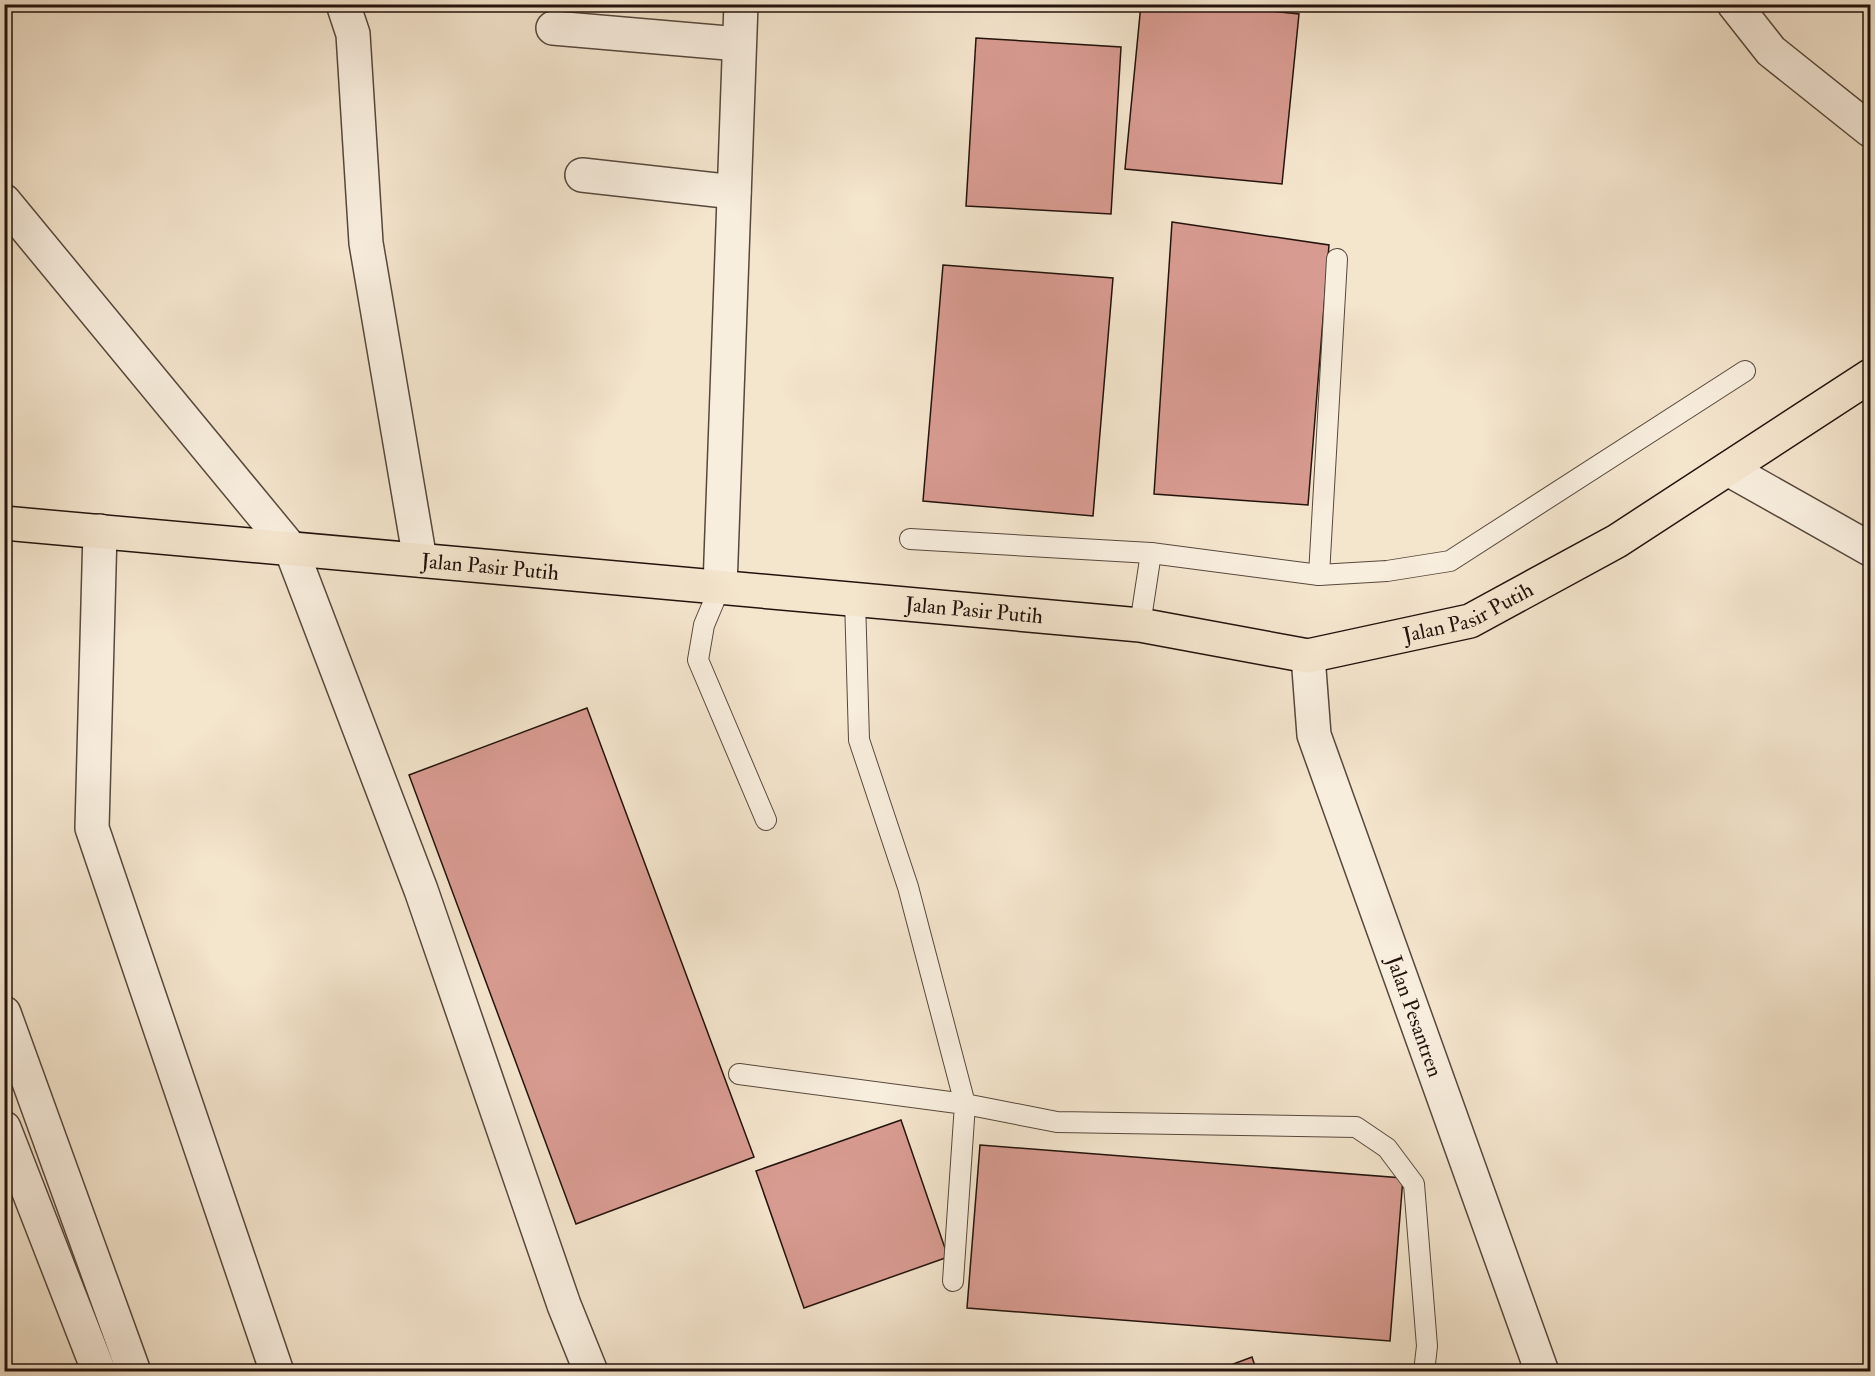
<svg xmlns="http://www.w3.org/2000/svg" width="1875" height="1376" font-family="'IM FELL Double Pica',serif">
<rect width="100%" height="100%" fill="#f4e5cd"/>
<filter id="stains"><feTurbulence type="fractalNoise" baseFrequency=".00333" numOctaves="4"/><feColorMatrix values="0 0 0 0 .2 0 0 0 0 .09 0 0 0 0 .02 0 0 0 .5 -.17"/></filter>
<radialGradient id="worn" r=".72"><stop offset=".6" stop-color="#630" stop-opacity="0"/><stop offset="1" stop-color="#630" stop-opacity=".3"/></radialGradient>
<g fill="#d89b91" stroke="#23130c" stroke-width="1.5">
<polygon points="1141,4 1206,4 1299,14 1282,184 1125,169"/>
<polygon points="976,38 1121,47 1111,214 966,206"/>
<polygon points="1172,222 1329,245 1308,505 1154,494"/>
<polygon points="943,265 1113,278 1093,516 923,501"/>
<polygon points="587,708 754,1157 576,1224 409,775"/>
<polygon points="901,1120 948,1257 804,1308 756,1171"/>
<polygon points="980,1145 1403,1178 1390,1341 967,1308"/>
<polygon points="1252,1357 1257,1372 1212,1372"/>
</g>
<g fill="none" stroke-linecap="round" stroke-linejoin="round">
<g stroke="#57483c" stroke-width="22">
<g id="lane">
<polyline points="910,539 1151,553 1319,575 1387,571 1450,561 1745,371"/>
<polyline points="1319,575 1337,259"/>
<polyline points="720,587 704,625 698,660 766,820"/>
<polyline points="855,599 859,740 908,887 965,1104 1057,1122 1356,1127 1387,1148 1414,1184 1427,1346 1424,1372"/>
<polyline points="1140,625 1151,553"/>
<polyline points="739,1074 965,1104 953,1281"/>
</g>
</g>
<g stroke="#57483c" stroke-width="36">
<g id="street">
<polyline points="343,4 353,34 366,243 420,560"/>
<polyline points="1734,4 1771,51 1870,130"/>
<polyline points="553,28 739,44"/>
<polyline points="582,175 734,192"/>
<polyline points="4,201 291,549 421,890 564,1305 591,1372"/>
<polyline points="1728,469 1870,549"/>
<polyline points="100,531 92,828 277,1372"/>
<polyline points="720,587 741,4"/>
<path id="s1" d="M 1308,656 L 1314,735 L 1542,1372"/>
<polyline points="4,1013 134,1372"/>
<polyline points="4,1128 99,1372"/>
</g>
</g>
<g stroke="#23130c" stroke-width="36">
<g id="highway">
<path id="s2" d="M 4,523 L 1140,625 L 1308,656 L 1470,621 L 1617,541 L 1870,376"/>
</g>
</g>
<use href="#lane" stroke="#f8eede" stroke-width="20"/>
<use href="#street" stroke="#f8eede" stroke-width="33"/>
<use href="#highway" stroke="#f4e5cd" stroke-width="33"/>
</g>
<g text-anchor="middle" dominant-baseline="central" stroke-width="4.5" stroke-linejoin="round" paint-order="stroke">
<g font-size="21" fill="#23130c" stroke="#f8eede">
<text stroke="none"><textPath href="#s2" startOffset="488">Jalan Pasir Putih</textPath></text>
<text stroke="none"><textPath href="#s2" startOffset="974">Jalan Pasir Putih</textPath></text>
<text stroke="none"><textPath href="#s2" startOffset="1478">Jalan Pasir Putih</textPath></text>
<text stroke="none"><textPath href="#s1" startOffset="378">Jalan Pesantren</textPath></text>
</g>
</g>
<rect width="1875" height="1376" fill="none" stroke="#f4e5cd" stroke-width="24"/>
<rect x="6" y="6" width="1863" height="1364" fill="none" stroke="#23130c" stroke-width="3"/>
<rect x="12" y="12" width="1851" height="1352" fill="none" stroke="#23130c" stroke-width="1.5"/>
<rect width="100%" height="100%" filter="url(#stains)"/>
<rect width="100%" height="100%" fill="url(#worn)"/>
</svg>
